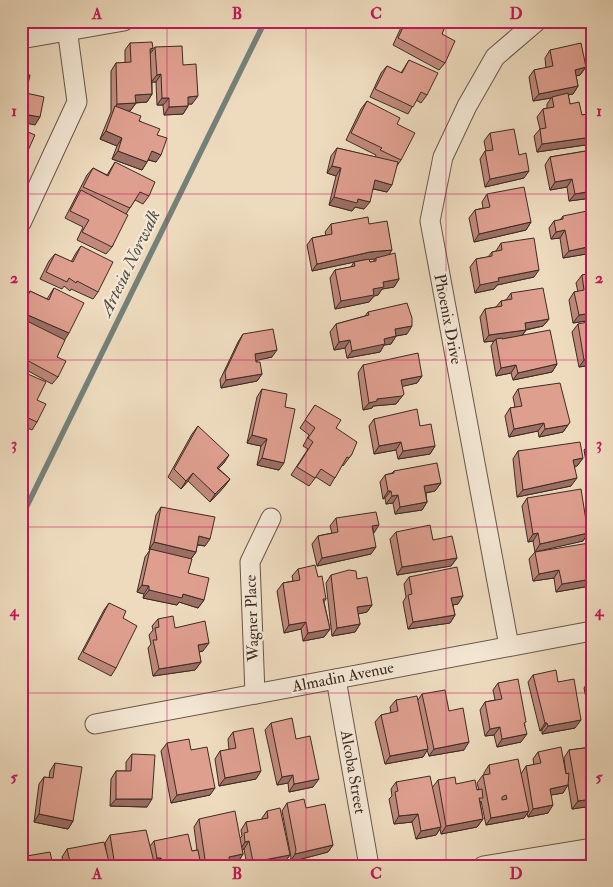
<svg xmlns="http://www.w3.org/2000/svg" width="613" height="887" font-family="'IM FELL Double Pica',serif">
<rect width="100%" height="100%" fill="#eedbbe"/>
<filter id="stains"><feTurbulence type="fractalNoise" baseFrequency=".004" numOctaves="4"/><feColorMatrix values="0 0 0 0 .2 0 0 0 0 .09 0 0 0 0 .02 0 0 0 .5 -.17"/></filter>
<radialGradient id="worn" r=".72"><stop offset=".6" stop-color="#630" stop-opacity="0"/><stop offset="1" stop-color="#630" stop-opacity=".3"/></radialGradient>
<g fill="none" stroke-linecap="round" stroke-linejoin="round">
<polyline stroke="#748179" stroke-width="5.5" points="21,518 265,21"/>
<g stroke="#68574a" stroke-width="21">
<g id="street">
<polyline points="21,39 124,21"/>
<polyline points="21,223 77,102 66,21"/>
<polyline points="509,646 430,221 443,157 467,106 495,57 537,21"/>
<polyline points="336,679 369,866"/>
<polyline points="255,694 250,562 271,518"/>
<polyline points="95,724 592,631"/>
<polyline points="483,866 592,848"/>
</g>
</g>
<use href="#street" stroke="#f4e8d5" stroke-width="19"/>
</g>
<g fill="#c0897b" stroke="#3c2b24" fill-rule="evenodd">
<polygon points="404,21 445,21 442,34 445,63 439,70 393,45"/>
<polygon points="130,43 153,48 150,52 150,54 155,47 183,65 192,104 188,104 188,106 183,114 164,115 163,105 157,105 156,82 152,82 152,94 147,102 136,103 130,111 128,111 157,135 156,162 148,160 142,170 112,159 117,146 100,139 111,112 111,71 116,63 125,63 125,50"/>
<polygon points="550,50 586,67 580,75 576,76 578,86 573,94 568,95 570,104 582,115 592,113 592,144 537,152 534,136 540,129 537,117 543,109 547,108 547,104 551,98 533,101 529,77 534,70 546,68 545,58"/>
<polygon points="409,60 427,95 421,103 416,100 408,114 370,97 381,73 387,66 401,73"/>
<polygon points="367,101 397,124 401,160 396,167 387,192 373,189 364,209 355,207 352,211 329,205 336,176 327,173 331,156 337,148 375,157 376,155 346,140 361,109"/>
<polygon points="21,129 26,155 21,161"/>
<polygon points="490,133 524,178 485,187 480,159 485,151 486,151 484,141"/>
<polygon points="592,150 592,198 569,201 567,187 550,190 545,165 550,157"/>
<polygon points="115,162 149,196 143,204 135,200 126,214 112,247 106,254 77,240 83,227 65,218 87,175 93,168 107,175"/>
<polygon points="487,194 531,222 526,230 474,242 469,218 475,210 483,208 482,202"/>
<polygon points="563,216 592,253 563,258 560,238 551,239 549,228 554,221 560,220"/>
<path d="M 331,224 L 369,224 L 390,254 L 399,279 L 394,287 L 382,289 L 378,295 L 374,296 L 369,302 L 335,309 L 330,278 L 335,270 L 351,267 L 354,262 L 312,271 L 307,245 L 312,238 L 326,235 L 325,232 ZM 369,259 L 375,259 L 373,262 L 370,262 Z"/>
<polygon points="501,243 534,277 497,285 494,289 475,293 470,267 476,259 488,257 492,252 496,251"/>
<polygon points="81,246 98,292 93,299 71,289 70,291 64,286 62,289 40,279 49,261 55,254 71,262 76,253"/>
<polygon points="592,273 592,320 573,323 569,300 574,292 578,292 576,283 582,275"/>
<polygon points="54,288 64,340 57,357 58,377 52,384 21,367 21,307 25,299 30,291 47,299"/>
<polygon points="511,293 549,319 543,326 526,330 522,336 557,364 552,372 513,380 511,373 496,376 491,346 494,341 484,342 480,317 485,309 496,307 501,301 506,300"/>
<polygon points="368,312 407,334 396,336 391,344 384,345 380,352 347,358 345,348 334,350 330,332 336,324 365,316"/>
<polygon points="578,324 592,365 579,367 572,332"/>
<polygon points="243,334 272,357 256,360 262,374 257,381 221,388 220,380 238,342"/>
<polygon points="363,365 422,376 417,383 402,386 398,402 396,404 373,406 372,408 363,410 358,373"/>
<polygon points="21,371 37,400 37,422 32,430 23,426 22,423 23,420 21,419"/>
<polygon points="262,389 279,470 257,465 261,446 247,443 257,397"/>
<polygon points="518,389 570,422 563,432 539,437 538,431 509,437 505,416 510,408 515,407 513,397"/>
<polygon points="315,405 336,428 352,454 343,466 342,465 330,486 316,477 309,486 291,475 308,449 303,446 309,435 300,428"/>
<polygon points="374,419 420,426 435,446 430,454 398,459 396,450 374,454 369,426"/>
<polygon points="198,426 224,463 218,468 230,479 224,487 210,502 188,481 181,489 168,477 192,434"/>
<polygon points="592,442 592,472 588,473 584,450 590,443"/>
<polygon points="518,451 583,458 577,466 575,466 571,486 517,497 513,459"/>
<polygon points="394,471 441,483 435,491 426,493 427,502 422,510 395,514 393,503 386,504 385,498 383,499 380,482 385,475 392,473"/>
<polygon points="527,498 588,533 583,541 541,550 590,586 556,592 554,578 533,581 529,559 535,552 533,541 528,542 522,506"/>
<polygon points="161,507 205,546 197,545 196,552 191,559 188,573 204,600 198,608 179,602 177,605 143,598 144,594 137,592 145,557 150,550 149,550 156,515"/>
<polygon points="336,518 371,554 317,566 312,544 318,536 332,533 330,526"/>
<polygon points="396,532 433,540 457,558 451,566 397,575 390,539"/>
<polygon points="298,569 318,577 326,599 324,602 330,629 324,637 303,641 301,629 284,633 277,591 283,583 293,581 292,576"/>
<polygon points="331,575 357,579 372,605 367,612 358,614 360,624 355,632 332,636 326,583"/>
<polygon points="409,577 458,604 453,605 455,615 450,623 408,629 403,602 406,597 404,584"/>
<polygon points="109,603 123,618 116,668 111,676 78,659 104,610"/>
<polygon points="158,619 175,628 203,651 199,652 201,662 195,670 153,676 148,648 151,644 149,635 153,630 152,626"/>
<polygon points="592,666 592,718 590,718 584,688 589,680 591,680 589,670"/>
<polygon points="533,675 558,682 575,728 542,734 542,730 540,731 528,682"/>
<polygon points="498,683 525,725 521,742 497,747 494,735 485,736 480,710 485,702 495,700 493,690"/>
<polygon points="422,694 449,711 464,750 429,756 427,750 423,757 385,764 375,722 381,715 391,713 390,707 396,700 418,700"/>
<polygon points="271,723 296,739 313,787 289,792 288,783 277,785 265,730"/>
<polygon points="233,732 256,779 219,786 215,759 220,751 229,750 228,739"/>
<polygon points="167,743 191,750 210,795 171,803 161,751"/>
<polygon points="592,747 592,806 572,809 568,784 563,793 551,795 548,813 528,817 527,813 524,818 486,825 481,801 480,803 483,819 477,827 441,834 440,829 436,835 416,839 412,822 394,824 389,799 392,796 391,789 396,782 432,788 438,780 479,790 477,783 483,775 484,775 484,773 489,765 521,774 526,766 534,765 533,759 538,752 566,774 564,758 569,750"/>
<polygon points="132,754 147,807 110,806 111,779 116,771 126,771 126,762"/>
<polygon points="55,763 73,821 68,829 34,822 39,784 44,777 49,778 50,771"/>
<polygon points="287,803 306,808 333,845 328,852 290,862 291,857 282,811"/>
<polygon points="267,811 290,855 284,863 269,866 247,866 244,849 242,849 243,854 238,862 230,864 230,866 64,866 62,857 67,849 106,850 105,843 110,835 150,846 154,841 192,851 197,850 194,827 199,819 240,838 242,836 241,830 246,822 262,820 262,818"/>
</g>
<g fill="#9c6f64" stroke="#3c2b24">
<polygon points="586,67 580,75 570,77 575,70"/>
<polygon points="161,74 156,82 151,82 157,75"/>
<polygon points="578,86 573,94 552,98 552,97 551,98 533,101 539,94"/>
<polygon points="152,94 147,102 130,103 135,95"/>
<polygon points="198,96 192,104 182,104 188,97"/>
<polygon points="162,98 169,98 163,105 157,105"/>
<polygon points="136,103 130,111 113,112 117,104"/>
<polygon points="188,106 183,114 164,115 169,107"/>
<polygon points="29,115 40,117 35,125 25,123 22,126 21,126 21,119 22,117"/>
<polygon points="106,131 122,138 117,146 100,139"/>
<polygon points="592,137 592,144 537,152 542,144"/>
<polygon points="118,151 147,162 142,170 112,159"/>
<polygon points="152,151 161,155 156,162 146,159"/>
<polygon points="332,166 341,168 336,176 327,173"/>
<polygon points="529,171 524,178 485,187 490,179"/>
<polygon points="572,179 567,187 550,190 555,182"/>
<polygon points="375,180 392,185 387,192 370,188"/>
<polygon points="592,191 592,198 569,201 575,194"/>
<polygon points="334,197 358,199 370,202 364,209 355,207 352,211 329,205"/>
<polygon points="531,222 526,230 474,242 479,234"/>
<polygon points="565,230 560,238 551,239 556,232"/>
<polygon points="592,246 592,253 563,258 569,251"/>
<polygon points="392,250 387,258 376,258 375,259 364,260 312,271 317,264 370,252"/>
<polygon points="539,270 534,277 497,285 494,289 475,293 480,285 498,278"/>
<polygon points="399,279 394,287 382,289 378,295 374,296 369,302 335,309 341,301 373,289 383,282"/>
<polygon points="21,312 69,333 64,341 21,322"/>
<polygon points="592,313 592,320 573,323 579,315"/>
<polygon points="549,319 543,326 519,331 525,323"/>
<polygon points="412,326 407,334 390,337 395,329"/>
<polygon points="526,330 520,338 496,341 496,339 494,341 484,342 489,335"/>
<polygon points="396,336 391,344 384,345 380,352 347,358 352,351 384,339"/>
<polygon points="350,340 345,348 334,350 339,342"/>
<polygon points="277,350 272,357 250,362 255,354"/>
<polygon points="592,358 592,365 579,367 584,360"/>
<polygon points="557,364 552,372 513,380 518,373"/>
<polygon points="516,365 511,373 496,376 501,368"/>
<polygon points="262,374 257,381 221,388 226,380"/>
<polygon points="422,376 417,383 396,388 401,380"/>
<polygon points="404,394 396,404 373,406 372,408 363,410 369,403 377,399"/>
<polygon points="544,423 538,431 509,437 514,429"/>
<polygon points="568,425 563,432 539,437 545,429"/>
<polygon points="252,435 267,439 261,446 247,443"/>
<polygon points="401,442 396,450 374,454 379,446"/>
<polygon points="435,446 430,454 398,459 403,451"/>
<polygon points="229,455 224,463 212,475 217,468"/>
<polygon points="262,458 284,463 279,470 257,465"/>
<polygon points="583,458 577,466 568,467 573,460"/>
<polygon points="193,473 188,481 181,489 186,481"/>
<polygon points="577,478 571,486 517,497 523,490"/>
<polygon points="230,479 224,487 210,502 215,494"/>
<polygon points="441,483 435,491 419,494 424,486"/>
<polygon points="388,491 391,491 385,498 383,499"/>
<polygon points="398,495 393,503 386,504 392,496"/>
<polygon points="427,502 422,510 395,514 400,507"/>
<polygon points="379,525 374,533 372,526"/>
<polygon points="538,533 533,541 528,542 533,534"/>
<polygon points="588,533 583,541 535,552 540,544"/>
<polygon points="199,536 210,539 205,546 194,544"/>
<polygon points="154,542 196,552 190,560 149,550"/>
<polygon points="376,547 371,554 317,566 322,558"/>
<polygon points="457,558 451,566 397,575 402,567"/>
<polygon points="559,570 554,578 533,581 539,574"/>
<polygon points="592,579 592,583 590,586 556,592 562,584"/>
<polygon points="142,585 149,586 144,594 137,592"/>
<polygon points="149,590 183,594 204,600 198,608 179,602 177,605 143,598"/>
<polygon points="463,596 458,604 446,606 451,598"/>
<polygon points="372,605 367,612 352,615 357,607"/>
<polygon points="455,615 450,623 408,629 413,622"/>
<polygon points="306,622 301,629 284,633 289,625"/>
<polygon points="360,624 355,632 332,636 337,628"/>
<polygon points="330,629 324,637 303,641 308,633"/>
<polygon points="209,643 203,651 192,653 198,645"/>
<polygon points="201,662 195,670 153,676 159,669"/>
<polygon points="581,720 575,728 542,734 548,726"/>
<polygon points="545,723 547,723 542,730 540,731"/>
<polygon points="500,727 494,735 485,736 490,729"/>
<polygon points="527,734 521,742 497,747 502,739"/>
<polygon points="469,742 464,750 429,756 434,749"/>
<polygon points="428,749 423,757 385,764 390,756"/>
<polygon points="261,771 256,779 219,786 225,778"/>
<polygon points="293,775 288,783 277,785 282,777"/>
<polygon points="319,779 313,787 289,792 294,784"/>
<polygon points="568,785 563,793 545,796 550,789"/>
<polygon points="215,788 210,795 171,803 177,795"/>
<polygon points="116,799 152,799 147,807 110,806"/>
<polygon points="592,799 592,806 572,809 578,801"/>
<polygon points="553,805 548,813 528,817 533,809"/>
<polygon points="529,811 524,818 486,825 491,818"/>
<polygon points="39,814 73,821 68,829 34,822"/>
<polygon points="418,814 412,822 394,824 399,816"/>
<polygon points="483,819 477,827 441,834 446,826"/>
<polygon points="441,827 436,835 416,839 421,831"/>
<polygon points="249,841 244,849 240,850 245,842"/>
<polygon points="333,845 328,852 290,862 295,854"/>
<polygon points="243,854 238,862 223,865 229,857"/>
<polygon points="290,855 284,863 269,866 250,866 253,862"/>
<polygon points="157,858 161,858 156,865 152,866"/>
</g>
<g fill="#df9f8f" stroke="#3c2b24" fill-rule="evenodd">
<polygon points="406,21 445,21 447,22 442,34 455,41 445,63 398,38"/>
<polygon points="152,42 153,48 150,49 152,94 135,95 136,103 117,104 116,63 131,62 130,43"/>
<polygon points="581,43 586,67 575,70 578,86 539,94 534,70 553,66 550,50"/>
<polygon points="182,46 183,65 196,64 198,96 188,97 188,106 169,107 169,98 162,98 161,74 157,75 155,47"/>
<polygon points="409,60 438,73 427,95 421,92 413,107 375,89 387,66 402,73"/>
<polygon points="21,74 30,75 26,93 44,97 40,117 29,115 28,118 22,117 24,112 21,111"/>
<polygon points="568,93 570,104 579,102 582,115 592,113 592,137 542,144 540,129 546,128 543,109 554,107 552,97"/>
<polygon points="367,101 400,118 397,124 415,133 401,160 380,150 382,148 351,133"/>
<polygon points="115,106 141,116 139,121 160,129 157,135 167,138 161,155 152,151 147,162 118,151 122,138 106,131"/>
<polygon points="21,129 35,135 26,155 21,152"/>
<polygon points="514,129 519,155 526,153 529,171 490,179 485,151 493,150 490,133"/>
<polygon points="337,148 398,162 392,185 375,180 370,202 358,199 357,203 334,197 341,168 332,166"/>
<polygon points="592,150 592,191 575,194 572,179 555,182 550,157"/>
<polygon points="115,162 155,182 149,196 140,192 130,208 83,187 93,168 108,176"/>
<polygon points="524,187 531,222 479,234 475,210 490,207 487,194"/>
<polygon points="81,190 128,215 112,247 82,232 89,220 70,211"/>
<polygon points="592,210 592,246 569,251 565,230 556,232 554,221 563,219 563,216"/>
<polygon points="368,217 369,224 387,221 392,250 370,252 317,264 312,238 332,234 331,224"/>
<polygon points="534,238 539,270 498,278 499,281 480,285 476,259 492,256 492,252 502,250 501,243"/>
<polygon points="81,246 113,262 98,292 77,281 76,283 69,278 67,282 46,272 55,254 73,262"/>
<polygon points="395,253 399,279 383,282 384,287 373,289 374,295 341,301 335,270 355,266 354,262 369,259 370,262 376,261 376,258"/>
<polygon points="592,273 592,313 579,315 574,292 584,290 582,275"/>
<polygon points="54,288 84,303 69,333 21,312 30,291 49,300"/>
<polygon points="543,288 549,319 525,323 526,330 489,335 485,309 502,306 501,301 512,299 511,293"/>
<polygon points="407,303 412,318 412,326 395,329 396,336 384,339 385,344 352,351 350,340 339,342 336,324 369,315 368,312"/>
<polygon points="21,318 65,340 57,357 66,361 58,377 21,357 21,355 27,344 21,341"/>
<polygon points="592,321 592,358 584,360 578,324"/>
<polygon points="273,329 277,350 255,354 256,362 260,362 262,374 226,380 225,372 243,334"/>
<polygon points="550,330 557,364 518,373 516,365 501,368 496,339 502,338 502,339"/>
<polygon points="418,353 422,376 401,380 404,394 402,396 377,399 377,401 369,403 363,365"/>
<polygon points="21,371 46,382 37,400 46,404 37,422 26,417 29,412 21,408"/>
<polygon points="560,383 570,422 568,425 545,429 544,423 514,429 510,408 522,406 518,389"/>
<polygon points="262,389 287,394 285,407 295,409 284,463 262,458 267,439 252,435"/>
<polygon points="315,405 341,420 336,428 357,442 352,454 349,458 347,457 335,478 321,469 315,478 297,467 313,442 308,438 315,428 305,420"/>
<polygon points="417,409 420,426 431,424 435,446 403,451 401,442 379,446 374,419"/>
<polygon points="21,423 24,424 21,429"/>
<polygon points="198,426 229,455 217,468 230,479 215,494 193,473 186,481 174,469"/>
<polygon points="580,442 583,458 573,460 577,478 523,490 518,451"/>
<polygon points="592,442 592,454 590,443"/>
<polygon points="437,463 441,483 424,486 427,502 400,507 398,495 392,496 391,491 388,491 385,475 394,473 394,471"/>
<polygon points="581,489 588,533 540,544 538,533 533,534 527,498"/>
<polygon points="161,507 215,517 210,539 199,536 196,552 154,542"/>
<polygon points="376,512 379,525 372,526 376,547 322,558 318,536 338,532 336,518"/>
<polygon points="430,525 433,540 452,536 457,558 402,567 396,532"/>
<polygon points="589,543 592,558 592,579 562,584 559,570 539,574 535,552"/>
<polygon points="150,549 192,559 188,573 209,578 204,600 183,594 182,598 149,590 149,586 142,585"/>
<polygon points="315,565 318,577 322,576 326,599 323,599 330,629 308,633 306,622 289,625 283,583 300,580 298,569"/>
<polygon points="457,567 463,596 451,598 455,615 413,622 408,595 412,594 409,577"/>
<polygon points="349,570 356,571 357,579 367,577 372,605 357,607 360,624 337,628 331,575"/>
<polygon points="109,603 126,611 123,618 137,626 116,668 83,652"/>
<polygon points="173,616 175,628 205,621 209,643 198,645 201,662 159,669 153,640 157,640 155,628 159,627 158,619"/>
<polygon points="556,670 558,682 574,679 581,720 548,726 547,723 545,723 533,675"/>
<polygon points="518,679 526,722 524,723 527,734 502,739 500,727 490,729 485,702 502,699 498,683"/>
<polygon points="589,680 592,680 592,693"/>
<polygon points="445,690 449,711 463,708 469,742 434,749 422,694"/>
<polygon points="417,696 428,749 390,756 381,715 398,711 396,700"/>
<polygon points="292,718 296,739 310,736 319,779 294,784 293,775 282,777 271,723"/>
<polygon points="253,728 261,771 225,778 220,751 236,748 233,732"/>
<polygon points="189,739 191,750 207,747 215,788 177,795 167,743"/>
<polygon points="561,747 566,774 569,773 568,785 550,789 553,805 533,809 526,766 541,763 538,752"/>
<polygon points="592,747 592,799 578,801 569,750"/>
<polygon points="132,754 155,755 152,799 116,799 116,771 131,771"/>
<path d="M 518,759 L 529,811 L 491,818 L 483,775 L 490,774 L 489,765 ZM 506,795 L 507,799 L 502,800 L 502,797 Z"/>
<polygon points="55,763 82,767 73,821 39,814 44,777 53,778"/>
<polygon points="430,776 441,827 421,831 418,814 399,816 395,792 398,791 396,782"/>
<polygon points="455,777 456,784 475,780 477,790 482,789 483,798 479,798 483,819 446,826 438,780"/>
<polygon points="304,799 306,808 325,804 333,845 295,854 296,850 287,803"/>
<polygon points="280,808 290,855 253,862 249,841 245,842 244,833 248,832 246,822 268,818 267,811"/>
<polygon points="235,811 243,854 229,857 230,866 206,866 199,819"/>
<polygon points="146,830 155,866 115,866 110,835"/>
<polygon points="188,834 192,851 198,850 201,866 163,866 161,858 157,858 154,841"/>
<polygon points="104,842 110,866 71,866 67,849"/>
<polygon points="50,852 52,861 56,860 57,866 21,866 21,857"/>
</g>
<path fill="none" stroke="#c2185b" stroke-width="1" stroke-opacity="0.55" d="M 167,21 L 167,866M 306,21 L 306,866M 446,21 L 446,866M 21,194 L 592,194M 21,360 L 592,360M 21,527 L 592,527M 21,693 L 592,693"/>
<g text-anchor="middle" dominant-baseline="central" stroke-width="4.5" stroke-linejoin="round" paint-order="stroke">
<g font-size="16" fill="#3c2b24" stroke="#f4e8d5">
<text transform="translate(448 319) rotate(79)">Phoenix Drive</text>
<text transform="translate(252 618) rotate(-92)">Wagner Place</text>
<text transform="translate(343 677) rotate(-11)">Almadin Avenue</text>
<text transform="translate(353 772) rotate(80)">Alcoba Street</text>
</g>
<g font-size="18" font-style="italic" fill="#534f48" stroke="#f4e8d5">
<text transform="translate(130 263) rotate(-64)">Artesia Norwalk</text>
</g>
</g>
<rect width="613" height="887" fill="none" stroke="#eedbbe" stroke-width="55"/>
<rect x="28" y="28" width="558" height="832" fill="none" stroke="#c2185b" stroke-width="2"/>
<g font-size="16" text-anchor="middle" font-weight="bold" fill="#c2185b">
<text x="97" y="19">A</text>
<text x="237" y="19">B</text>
<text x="376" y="19">C</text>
<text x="516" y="19">D</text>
<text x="14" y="116">1</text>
<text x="599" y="116">1</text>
<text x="14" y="283">2</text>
<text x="599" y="283">2</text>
<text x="14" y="449">3</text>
<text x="599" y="449">3</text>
<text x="14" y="616">4</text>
<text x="599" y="616">4</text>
<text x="14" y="782">5</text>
<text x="599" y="782">5</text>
<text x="97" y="879">A</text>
<text x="237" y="879">B</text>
<text x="376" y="879">C</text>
<text x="516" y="879">D</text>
</g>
<rect width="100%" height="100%" filter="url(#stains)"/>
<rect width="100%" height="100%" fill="url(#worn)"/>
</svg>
